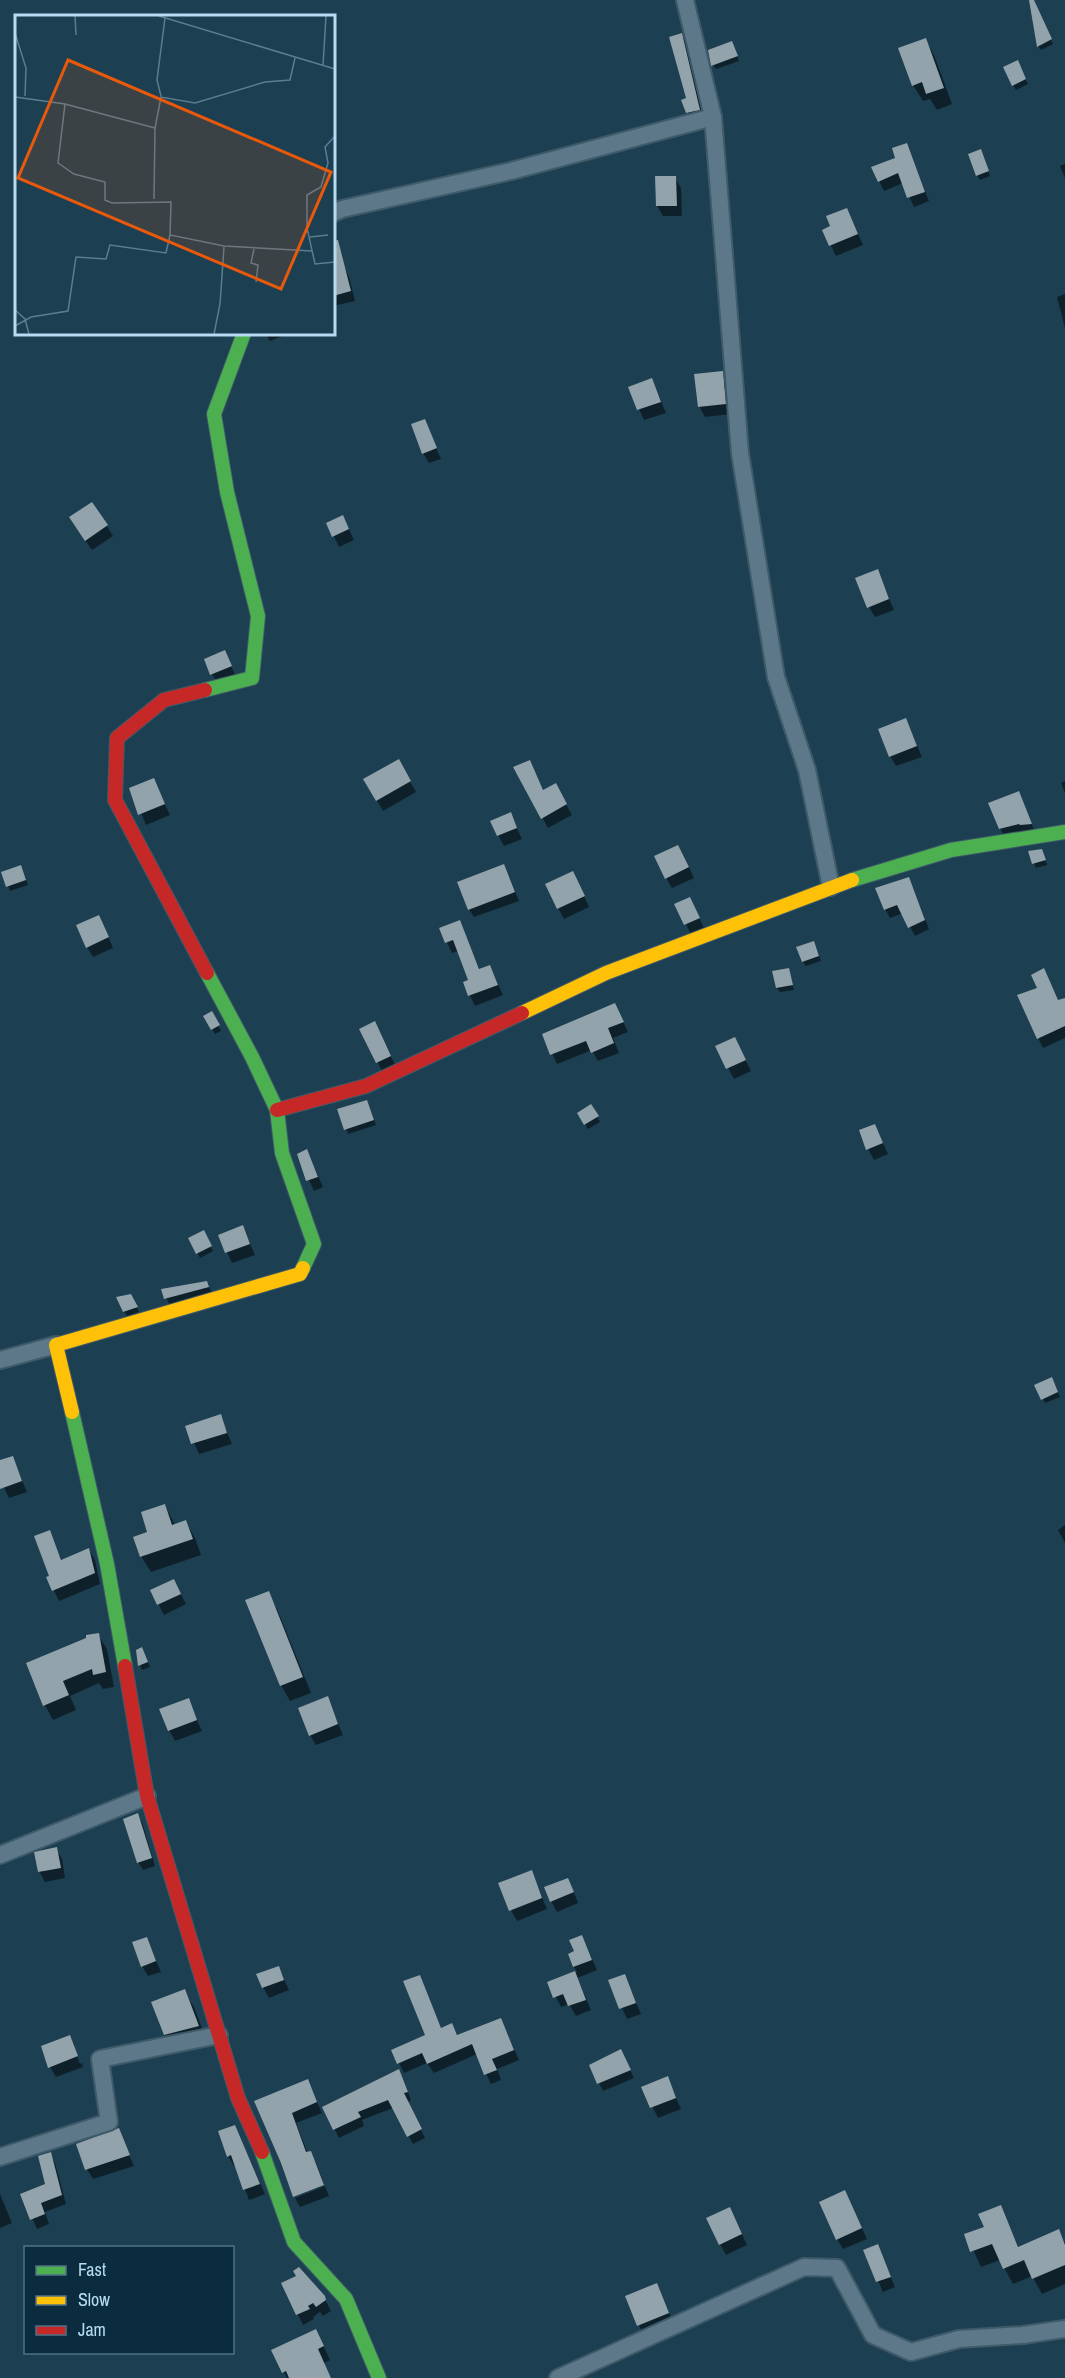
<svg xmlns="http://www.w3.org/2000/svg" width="1065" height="2378" font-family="'Archivo Narrow',sans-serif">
<rect width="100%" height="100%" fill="#1c3f51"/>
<g fill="#0007">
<polygon points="1035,5 1053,44 1041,50 1038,46"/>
<polygon points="681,35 686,42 704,117 691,120 683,101 688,99"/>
<polygon points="925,39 934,55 952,104 937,110 930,99 923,101 913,85"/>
<polygon points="734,48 739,61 716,69 713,65"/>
<polygon points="1020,67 1028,84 1016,90 1013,85"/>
<polygon points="906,145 929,201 914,207 903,183 884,191 879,181"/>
<polygon points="983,155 990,176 980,180 977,175"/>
<polygon points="1065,164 1065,178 1060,166"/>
<polygon points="675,178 681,188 682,216 663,216 657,206"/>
<polygon points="847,210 863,245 836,256 824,231 832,227"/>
<polygon points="344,267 349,277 355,301 333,306 333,270"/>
<polygon points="1065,294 1065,328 1057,297"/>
<polygon points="265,333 284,333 285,335 270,341"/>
<polygon points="722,372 728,383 731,414 705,417 699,406"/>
<polygon points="652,380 666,413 644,420 630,388"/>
<polygon points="424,421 441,459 429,463 423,453"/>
<polygon points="328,524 348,527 354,540 339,547"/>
<polygon points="107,526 113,536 92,550 77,528"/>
<polygon points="877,571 894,610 875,617 869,607"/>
<polygon points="225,652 236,677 218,684 212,674"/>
<polygon points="906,720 922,757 896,766 890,756"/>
<polygon points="398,761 416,792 383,811 365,780"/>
<polygon points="530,762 543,791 555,785 572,815 548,828 515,767"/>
<polygon points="153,780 170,815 146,825 131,789"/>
<polygon points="1065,781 1065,793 1061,783"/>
<polygon points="1018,793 1036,834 1006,839 1000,828"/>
<polygon points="510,814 522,839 504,846 498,835"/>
<polygon points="1030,853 1044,856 1047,865 1036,868"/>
<polygon points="684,857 694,878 672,888 666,878"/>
<polygon points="23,871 28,885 10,891 3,873"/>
<polygon points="508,874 519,901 474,917 469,909"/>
<polygon points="578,883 589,907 564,919 558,908"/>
<polygon points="913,888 929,929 915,936 903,913 890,918 885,909"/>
<polygon points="695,909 704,928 691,935 686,924"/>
<polygon points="459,922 480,970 490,967 503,995 475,1006 464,983 470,981 458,951 452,953 441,929"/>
<polygon points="104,927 113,948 93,957 87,947"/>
<polygon points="816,947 821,961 806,966 803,962"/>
<polygon points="788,969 794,990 780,992 777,988"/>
<polygon points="1065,999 1065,1038 1043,1048 1038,1038 1059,1002"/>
<polygon points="212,1013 221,1031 215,1034 205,1016"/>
<polygon points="620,1015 628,1032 613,1038 619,1053 598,1061 592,1050 557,1064 544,1035"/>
<polygon points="361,1029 380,1034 396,1067 383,1073"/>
<polygon points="717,1047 740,1049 751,1071 734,1079"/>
<polygon points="369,1106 376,1125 348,1134 339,1110"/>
<polygon points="591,1106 600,1122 588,1129 579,1114"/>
<polygon points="875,1126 888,1154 874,1160 868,1149"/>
<polygon points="307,1151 323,1187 314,1191 298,1155"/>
<polygon points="243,1227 255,1255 232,1263 219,1235"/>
<polygon points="203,1232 213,1251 200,1258 190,1239"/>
<polygon points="206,1283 212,1292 171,1308 163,1290"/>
<polygon points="134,1301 139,1312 127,1316 124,1311"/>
<polygon points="1054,1383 1060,1397 1045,1403 1043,1399"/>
<polygon points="220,1416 232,1444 199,1454 187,1427"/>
<polygon points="12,1457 27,1492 9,1498 0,1479 0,1462"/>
<polygon points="165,1505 175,1525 186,1522 195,1538 201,1555 151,1572 141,1556 149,1533"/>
<polygon points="1065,1525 1065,1543 1058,1530"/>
<polygon points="49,1532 62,1561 89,1550 95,1560 100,1584 59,1601 48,1578 51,1577"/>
<polygon points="174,1581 186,1604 164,1615 152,1591"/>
<polygon points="268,1593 277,1609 311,1693 290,1701 281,1685"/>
<polygon points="98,1635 107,1649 114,1687 103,1689 99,1683 70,1696 76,1710 53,1720 45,1705"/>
<polygon points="144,1654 150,1667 142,1670 140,1665"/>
<polygon points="327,1698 343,1735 316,1745 310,1735"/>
<polygon points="188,1700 202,1731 175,1741 169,1730"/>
<polygon points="137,1815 142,1822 155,1866 143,1870 138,1862"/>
<polygon points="56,1849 62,1859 65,1878 45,1882 39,1871"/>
<polygon points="531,1872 547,1909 517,1921 511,1910"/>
<polygon points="573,1890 578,1903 557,1912 551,1901"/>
<polygon points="582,1937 597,1970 577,1978 591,2010 576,2016 569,2004 561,2007 549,1983 577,1972 574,1967 576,1952"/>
<polygon points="146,1938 161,1972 148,1976 142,1966"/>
<polygon points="278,1967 289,1990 269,1998 263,1987"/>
<polygon points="624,1976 641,2014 627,2019 610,1981"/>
<polygon points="419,1977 442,2030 452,2025 458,2036 501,2020 519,2060 497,2069 501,2080 491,2084 477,2054 434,2073 427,2063 404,2073 399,2063 426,2035"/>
<polygon points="184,1991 194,2007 207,2042 175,2051 165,2035 153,2003"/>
<polygon points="70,2037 75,2046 73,2046 80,2064 82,2063 83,2067 56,2077 50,2067"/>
<polygon points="625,2059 634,2078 603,2091 599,2083"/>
<polygon points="667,2078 681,2109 658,2118 643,2088"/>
<polygon points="403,2079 411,2100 407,2102 425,2138 413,2144 393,2108 362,2120 364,2126 339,2138 324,2107"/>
<polygon points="307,2081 322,2113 296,2123 308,2154 310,2153 316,2163 324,2184 294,2195 283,2162 256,2102"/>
<polygon points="235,2127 265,2194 249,2200 236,2165 234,2166 228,2156"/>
<polygon points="118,2130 134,2166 93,2179 87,2169"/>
<polygon points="50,2154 55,2163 66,2204 45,2212 49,2224 37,2229 22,2195 47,2185"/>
<polygon points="325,2186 329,2196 300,2207 295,2198"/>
<polygon points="845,2192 867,2239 843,2249 837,2239"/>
<polygon points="0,2194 12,2223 0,2228"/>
<polygon points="1000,2207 1019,2248 1058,2231 1065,2243 1065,2284 1042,2294 1032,2276 1013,2284 1000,2260 981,2267 966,2234 986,2228"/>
<polygon points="735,2219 747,2245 726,2255 720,2244"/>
<polygon points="877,2246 895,2287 883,2292 865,2251"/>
<polygon points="283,2284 323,2296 331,2311 323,2316 320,2312 313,2317 314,2319 303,2325"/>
<polygon points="656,2285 674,2324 644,2336 639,2325"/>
<polygon points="323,2345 330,2360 324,2363 331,2378 287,2378 273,2350"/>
</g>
<g fill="#93a3ab">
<polygon points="1029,0 1034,0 1052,39 1037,47"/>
<polygon points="682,33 700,110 686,113 681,100 686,98 669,37"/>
<polygon points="926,38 944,88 926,94 922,82 912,86 898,48"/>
<polygon points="732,41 738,56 711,66 708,50"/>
<polygon points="1018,60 1026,79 1012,86 1003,67"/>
<polygon points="907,143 925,192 907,198 898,173 878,182 871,167 895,158 892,148"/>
<polygon points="981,149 989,171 976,176 968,154"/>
<polygon points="655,176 676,176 677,206 656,206"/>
<polygon points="847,208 858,234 829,246 822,230 830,226 826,216"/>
<polygon points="338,240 351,291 333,296 333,241"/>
<polygon points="723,371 726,404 698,407 694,374"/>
<polygon points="652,378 661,402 637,410 628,387"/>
<polygon points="425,419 437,448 422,454 411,424"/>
<polygon points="92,502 108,525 85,541 69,517"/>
<polygon points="343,515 349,529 332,537 326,523"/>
<polygon points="878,569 889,599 867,608 855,578"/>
<polygon points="225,650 232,666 210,675 204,659"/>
<polygon points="906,718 917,746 889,757 878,729"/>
<polygon points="399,759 411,781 376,801 363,779"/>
<polygon points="530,760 543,790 556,783 567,804 541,819 513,767"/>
<polygon points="154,778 165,804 138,815 129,788"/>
<polygon points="1019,791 1032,824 1020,825 1019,824 999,829 988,803"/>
<polygon points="511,812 517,828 497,836 490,821"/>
<polygon points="678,845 689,867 665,879 654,856"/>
<polygon points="1042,849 1046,860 1032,864 1028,851"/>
<polygon points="504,864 515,892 468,910 457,882"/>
<polygon points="21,865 26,880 6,887 1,872"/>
<polygon points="573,871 585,896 557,909 545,884"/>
<polygon points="909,877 925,920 908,928 897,905 884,910 875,888"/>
<polygon points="690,897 700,918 684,925 674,904"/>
<polygon points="99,915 109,937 86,948 76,925"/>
<polygon points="460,920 479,969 490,965 498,985 468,996 463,982 468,980 453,940 445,943 439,928"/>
<polygon points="814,941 819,956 802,962 796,947"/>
<polygon points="789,968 793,985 776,988 772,971"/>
<polygon points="1044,968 1058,1000 1065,998 1065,1026 1037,1039 1017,995 1037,988 1031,975"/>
<polygon points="615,1003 624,1022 608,1028 614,1043 591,1053 586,1041 550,1055 542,1034"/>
<polygon points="212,1011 220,1025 211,1030 203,1016"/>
<polygon points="375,1021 391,1056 376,1063 359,1029"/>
<polygon points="735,1037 746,1060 726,1069 715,1046"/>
<polygon points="367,1100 374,1120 344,1130 337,1109"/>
<polygon points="591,1104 599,1116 584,1125 577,1113"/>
<polygon points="875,1124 883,1143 866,1150 859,1130"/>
<polygon points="307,1149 318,1177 306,1181 297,1154"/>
<polygon points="243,1225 250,1244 225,1253 218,1235"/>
<polygon points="204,1230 212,1246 196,1254 188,1238"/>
<polygon points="207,1281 209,1287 164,1299 161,1289"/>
<polygon points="131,1294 138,1307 123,1312 116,1297"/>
<polygon points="1052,1377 1058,1392 1041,1400 1034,1385"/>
<polygon points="221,1414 227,1433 191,1444 185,1426"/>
<polygon points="13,1456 22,1481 0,1489 0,1460"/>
<polygon points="165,1504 172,1525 186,1520 193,1539 140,1557 133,1537 147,1532 141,1512"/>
<polygon points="50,1530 61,1560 89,1548 95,1573 52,1591 46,1577 49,1576 34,1536"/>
<polygon points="174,1579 181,1594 157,1605 150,1590"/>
<polygon points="269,1591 303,1677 280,1686 245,1600"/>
<polygon points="99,1633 106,1672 93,1675 92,1669 63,1681 69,1695 43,1706 26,1663 86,1638 86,1635"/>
<polygon points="142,1647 148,1662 138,1666 136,1650"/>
<polygon points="328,1696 338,1724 309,1736 298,1708"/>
<polygon points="189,1698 197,1720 168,1731 159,1709"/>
<polygon points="138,1813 152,1858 137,1863 123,1819"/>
<polygon points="57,1847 61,1868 38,1872 34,1852"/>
<polygon points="532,1870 542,1898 509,1911 498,1883"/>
<polygon points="568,1878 574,1892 550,1902 544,1887"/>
<polygon points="582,1935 592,1960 573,1967 568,1954 574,1951 569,1940"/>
<polygon points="147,1937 156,1961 141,1967 132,1942"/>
<polygon points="279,1966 284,1980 262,1988 256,1974"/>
<polygon points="575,1971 586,2000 568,2006 563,1994 553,1998 547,1982"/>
<polygon points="625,1974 636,2003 619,2009 608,1980"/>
<polygon points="420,1975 441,2028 452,2023 457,2035 501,2018 514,2050 492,2059 497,2070 484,2075 472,2044 427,2064 422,2053 397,2064 391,2050 425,2035 403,1981"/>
<polygon points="185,1989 199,2026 164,2035 151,2002"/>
<polygon points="70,2035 78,2056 48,2068 41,2046"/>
<polygon points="621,2049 631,2070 597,2084 589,2065"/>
<polygon points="399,2069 408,2092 404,2093 422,2129 407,2137 388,2100 358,2112 361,2117 333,2130 322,2107"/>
<polygon points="668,2076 676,2098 650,2108 641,2087"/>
<polygon points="308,2079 317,2102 292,2113 306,2152 311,2151 324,2185 293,2197 281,2163 254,2101"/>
<polygon points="235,2125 260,2184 243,2190 231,2155 227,2157 218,2131"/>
<polygon points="119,2128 130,2155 85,2170 76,2144"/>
<polygon points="51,2152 62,2195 41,2203 45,2214 30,2220 20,2194 45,2184 38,2156"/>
<polygon points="845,2190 862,2228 836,2240 819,2202"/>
<polygon points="1001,2205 1018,2247 1059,2229 1065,2245 1065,2265 1032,2279 1024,2260 1003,2269 992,2244 970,2252 964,2234 984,2227 978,2214"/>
<polygon points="730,2207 742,2234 719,2245 706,2218"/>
<polygon points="878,2244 891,2277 876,2282 863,2250"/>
<polygon points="299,2267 325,2296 326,2300 316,2307 313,2303 308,2306 310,2309 296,2315 281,2283 296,2276 293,2271"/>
<polygon points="657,2283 669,2313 637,2326 625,2296"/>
<polygon points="316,2329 324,2346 318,2349 331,2378 289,2378 286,2371 282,2373 271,2350"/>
</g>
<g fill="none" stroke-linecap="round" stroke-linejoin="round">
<g stroke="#3f5a69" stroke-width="20">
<g id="street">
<polyline points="713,117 740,453 776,677 807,770 831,887"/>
<polyline points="333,213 342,209 511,171 713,117 685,0"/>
<polyline points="0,1360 56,1345"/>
<polyline points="0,1855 147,1796"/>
<polyline points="0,2157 109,2122 100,2059 219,2035"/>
<polyline points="558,2378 804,2267 837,2268 873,2335 911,2352 959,2339 1023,2335 1065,2329"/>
</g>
</g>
<g stroke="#3f5a69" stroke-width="16">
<g id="fast">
<polyline points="205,690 252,678 258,616 227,492 214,414 244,333"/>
<polyline points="852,880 951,850 1065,832"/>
<polyline points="207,973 252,1057 277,1110 282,1153 314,1244 303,1268"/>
<polyline points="72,1412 107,1564 125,1666"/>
<polyline points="262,2152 294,2242 346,2299 379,2378"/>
</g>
</g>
<g stroke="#3f5a69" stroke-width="16">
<g id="slow">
<polyline points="522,1013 606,973 852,880"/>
<polyline points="72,1412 56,1345 300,1274 303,1268"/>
</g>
</g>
<g stroke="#3f5a69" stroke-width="16">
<g id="jam">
<polyline points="205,690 164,700 117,738 115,800 207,973"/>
<polyline points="277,1110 366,1086 522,1013"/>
<polyline points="125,1666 147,1796 238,2098 262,2152"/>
</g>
</g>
<use href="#street" stroke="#5d7989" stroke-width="16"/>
<use href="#fast" stroke="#4caf50" stroke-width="14"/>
<use href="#slow" stroke="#ffc107" stroke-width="14"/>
<use href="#jam" stroke="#c62828" stroke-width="14"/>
</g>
<g transform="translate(15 15)">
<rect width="320" height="320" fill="#1c3f51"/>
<path fill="none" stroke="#5a7d92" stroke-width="1.5" d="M 60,1 L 61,20M 144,1 L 320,54M 0,18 L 11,53 L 10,81M 308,50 L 311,1M 146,81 L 142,65 L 150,3M 0,82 L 50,89 L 43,148 L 59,159 L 90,167 L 90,185 L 97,188 L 156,187 L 155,220 L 209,231 L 297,236M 50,89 L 140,113M 320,121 L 310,132 L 313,148 L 306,172 L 292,180 L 292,213 L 300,249 L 320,247M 139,184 L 140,113 L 146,82 L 180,88 L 250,67 L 275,65 L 280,43M 295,222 L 313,220M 239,234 L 236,248 L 243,250 L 241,267M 0,295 L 10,304 L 14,319M 0,311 L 16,302 L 53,296 L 61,242 L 91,244 L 95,230 L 151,238 L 155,220M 199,319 L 205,289 L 209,232"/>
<path fill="#e8590c" fill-opacity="0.15" stroke="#e8590c" stroke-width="3" d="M 53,45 L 316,157 L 266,274 L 3,163 Z"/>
<rect width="320" height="320" fill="none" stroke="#b8dbf4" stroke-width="3"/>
</g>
<rect x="24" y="2246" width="210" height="108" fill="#0b2b3e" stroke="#507187" stroke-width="1.5"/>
<rect x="36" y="2266" width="30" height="9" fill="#4caf50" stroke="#507187" stroke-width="1.5"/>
<text x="78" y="2276" font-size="18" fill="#b8dbf4">Fast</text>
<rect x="36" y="2296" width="30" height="9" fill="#ffc107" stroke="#507187" stroke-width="1.5"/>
<text x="78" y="2306" font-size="18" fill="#b8dbf4">Slow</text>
<rect x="36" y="2326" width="30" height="9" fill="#c62828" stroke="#507187" stroke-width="1.5"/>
<text x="78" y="2336" font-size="18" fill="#b8dbf4">Jam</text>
</svg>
